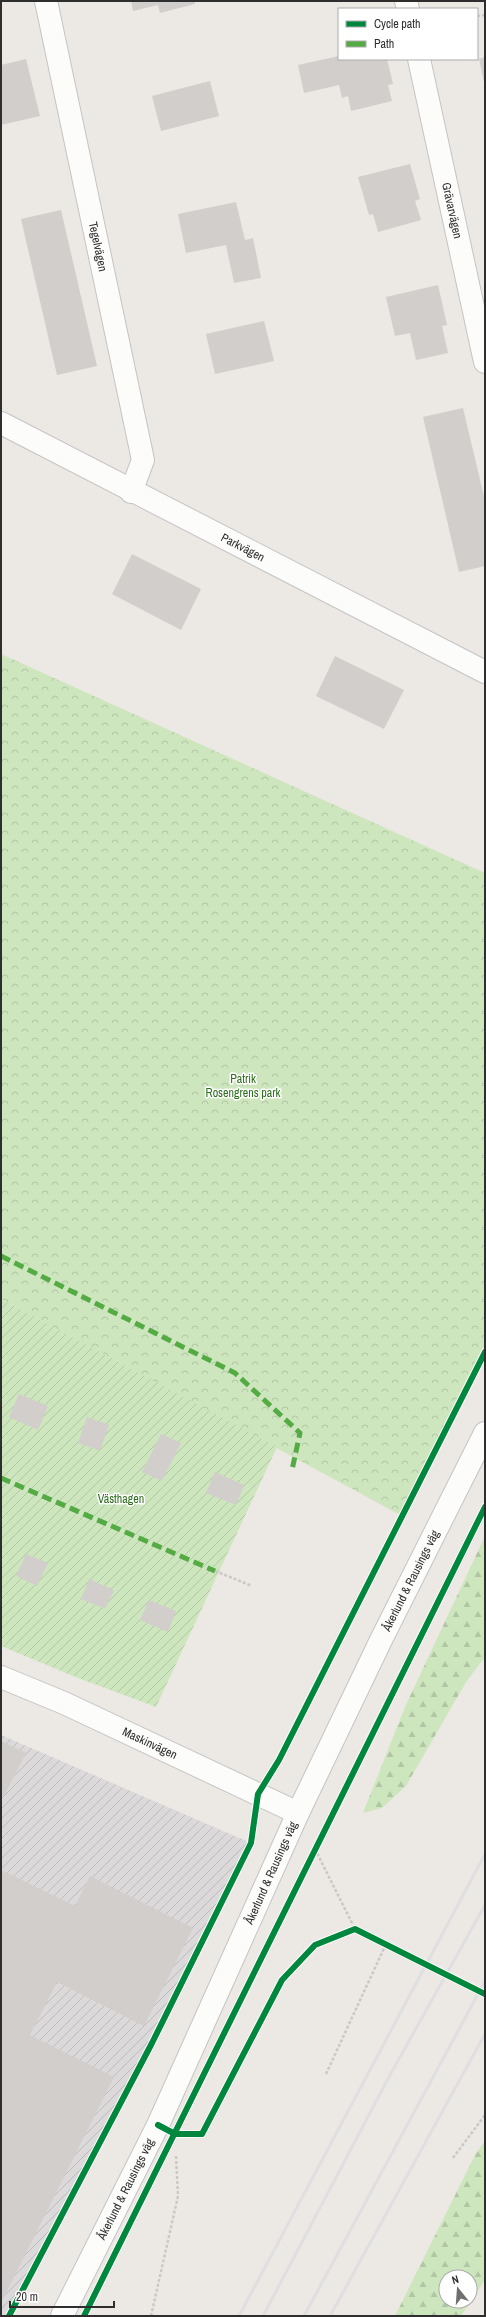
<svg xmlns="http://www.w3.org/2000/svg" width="486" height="2317" font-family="'Archivo Narrow',sans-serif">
<defs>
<pattern id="industrial-furrows" width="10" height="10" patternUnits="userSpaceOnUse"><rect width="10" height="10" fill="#dcd9db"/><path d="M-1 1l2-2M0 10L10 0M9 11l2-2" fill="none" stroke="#bdbbbc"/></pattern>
<pattern id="forest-firs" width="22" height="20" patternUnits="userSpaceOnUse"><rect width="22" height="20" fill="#cee6be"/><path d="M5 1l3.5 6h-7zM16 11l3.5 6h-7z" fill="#b1c6a4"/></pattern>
<pattern id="park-crowns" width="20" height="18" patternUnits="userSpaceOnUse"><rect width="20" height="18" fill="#cee6be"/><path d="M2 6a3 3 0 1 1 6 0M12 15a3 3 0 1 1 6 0" fill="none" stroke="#b1c6a4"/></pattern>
<pattern id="garden-furrows" width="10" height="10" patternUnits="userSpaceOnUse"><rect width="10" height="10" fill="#cee6be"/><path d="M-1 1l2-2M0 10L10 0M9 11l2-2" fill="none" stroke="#b1c6a4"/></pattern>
</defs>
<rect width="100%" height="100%" fill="#ece8e4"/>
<polygon fill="url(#industrial-furrows)" points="1,1735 251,1843 152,2043 9,2316 1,2316"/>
<g fill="url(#forest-firs)" fill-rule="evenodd">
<polygon points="485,1536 485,1657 466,1682 406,1786 382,1808 363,1813 405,1707"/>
<path d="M 485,2141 L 485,2280 L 461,2316 L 395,2316 L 476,2153 ZM 446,2277 L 470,2277 L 470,2301 L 446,2301 Z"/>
</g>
<polygon fill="url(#park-crowns)" points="1,654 485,873 485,1352 402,1516 1,1299"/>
<polygon fill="url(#garden-furrows)" points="1,1299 277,1447 156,1707 78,1678 1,1646"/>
<g fill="#d1cecb">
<polygon points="131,1 195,1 195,4 160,13 158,5 133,11"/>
<polygon points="339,56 339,59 387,59 393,84 388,85 392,101 351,111 348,96 342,98 339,85 304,93 298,65"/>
<polygon points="485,57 485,82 484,82 479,59"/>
<polygon points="26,59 40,116 1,125 1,65"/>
<polygon points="210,81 219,116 161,131 152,96"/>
<polygon points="410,164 420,199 415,201 421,220 378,232 373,214 369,215 358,177"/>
<polygon points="236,202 245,240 253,238 261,278 234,283 226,245 186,253 178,214"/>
<polygon points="61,210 97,366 57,375 21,219"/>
<polygon points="438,285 447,325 442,326 448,353 416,360 410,333 395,336 386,297"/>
<polygon points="264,321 274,361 215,374 206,334"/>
<polygon points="463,408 485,501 485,566 459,572 423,417"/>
<polygon points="132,554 201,589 181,630 112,594"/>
<polygon points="335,656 404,690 384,729 316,696"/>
<polygon points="19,1394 48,1406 38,1430 9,1417"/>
<polygon points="87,1417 109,1425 100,1451 78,1443"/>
<polygon points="161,1434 181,1443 162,1481 142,1472"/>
<polygon points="215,1472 244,1485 236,1505 206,1493"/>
<polygon points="26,1554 48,1563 37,1586 16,1576"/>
<polygon points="89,1579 114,1590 105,1609 81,1599"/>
<polygon points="149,1600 176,1611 168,1632 140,1620"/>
<polygon points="1,1741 26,1753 4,1796 1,1794"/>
<polygon points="1,1870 75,1906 90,1876 193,1928 144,2026 57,1982 30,2035 114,2077 3,2299 1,2298"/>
</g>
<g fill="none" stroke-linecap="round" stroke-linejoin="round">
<g stroke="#c5c4c5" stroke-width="24">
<g id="minor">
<path id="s1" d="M 46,1 L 143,460 L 131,492"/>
<polyline points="406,1 408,9"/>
<path id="s2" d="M 419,59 L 485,362"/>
<path id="s3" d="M 1,423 L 485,672"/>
<path id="s4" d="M 1,1677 L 64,1703 L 298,1813"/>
<path id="s5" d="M 62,2316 L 158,2125 L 298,1813 L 381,1640 L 485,1433"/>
</g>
</g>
<g stroke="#c9c9c8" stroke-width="2.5" stroke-dasharray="3 2" stroke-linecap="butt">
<polyline points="477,16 485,15"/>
<polyline points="215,1571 252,1586"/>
<polyline points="315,1849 355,1929"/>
<polyline points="326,2074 386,1944"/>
<polyline points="453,2158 485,2115"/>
<polyline points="151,2316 178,2196 176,2156"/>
</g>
<use href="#minor" stroke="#fcfcfb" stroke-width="22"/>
<g stroke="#dfdfe1" stroke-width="3">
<polyline points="239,2316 485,1854"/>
<polyline points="263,2316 390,2075 485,1905"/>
<polyline points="304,2316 485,1981"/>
<polyline points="330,2316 485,2034"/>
</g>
<g stroke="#54ab44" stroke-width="5" stroke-dasharray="10 5" stroke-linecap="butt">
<polyline points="1,1256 235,1373 300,1433 292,1470"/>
<polyline points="1,1478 215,1571"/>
</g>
<g stroke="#fff" stroke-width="8">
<g id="cycleway">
<polyline points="158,2125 175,2134 202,2134 282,1980 315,1945 355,1929 485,1994"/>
<polyline points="9,2316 152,2043 251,1843 258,1794 279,1760 485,1352"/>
<polyline points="84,2316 485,1507"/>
</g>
</g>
<use href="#cycleway" stroke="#00873e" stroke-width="6"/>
</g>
<g text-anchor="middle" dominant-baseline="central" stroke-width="3" stroke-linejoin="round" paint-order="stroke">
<g font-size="12" fill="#2e2e2e" stroke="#fff">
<text stroke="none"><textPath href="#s2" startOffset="155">Grävarvägen</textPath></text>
<text stroke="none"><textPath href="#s1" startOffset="251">Tegelvägen</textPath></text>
<text stroke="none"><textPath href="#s3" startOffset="272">Parkvägen</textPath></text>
<text stroke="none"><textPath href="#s5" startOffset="814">Åkerlund &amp; Rausings väg</textPath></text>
<text stroke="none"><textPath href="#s4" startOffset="163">Maskinvägen</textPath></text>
<text stroke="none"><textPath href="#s5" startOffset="490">Åkerlund &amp; Rausings väg</textPath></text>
<text stroke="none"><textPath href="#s5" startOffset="142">Åkerlund &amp; Rausings väg</textPath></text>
</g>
<g font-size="12" fill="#2c6e1b" stroke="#fff">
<text x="243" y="1079">Patrik<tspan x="243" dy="14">Rosengrens park</tspan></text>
<text x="121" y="1499">Västhagen</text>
</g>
</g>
<rect width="486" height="2317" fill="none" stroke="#2e2e2e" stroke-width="4"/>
<rect x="338" y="8" width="140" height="52" fill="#ffffff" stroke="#ababab"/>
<rect x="346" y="21" width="20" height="6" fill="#00873e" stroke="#ababab"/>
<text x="374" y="28" font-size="12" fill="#2e2e2e">Cycle path</text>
<rect x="346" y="41" width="20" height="6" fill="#54ab44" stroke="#ababab"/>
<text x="374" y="48" font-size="12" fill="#2e2e2e">Path</text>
<g transform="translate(458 2289) rotate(343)"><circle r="19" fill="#ffffff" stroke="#ababab"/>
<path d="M0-3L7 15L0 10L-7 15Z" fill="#706f6e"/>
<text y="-6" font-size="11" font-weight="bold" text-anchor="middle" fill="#2e2e2e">N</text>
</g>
<path d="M10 2301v6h104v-6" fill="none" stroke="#2e2e2e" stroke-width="2"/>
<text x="16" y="2301" font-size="12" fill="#2e2e2e" stroke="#ffffff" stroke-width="3" paint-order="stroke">20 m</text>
</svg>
